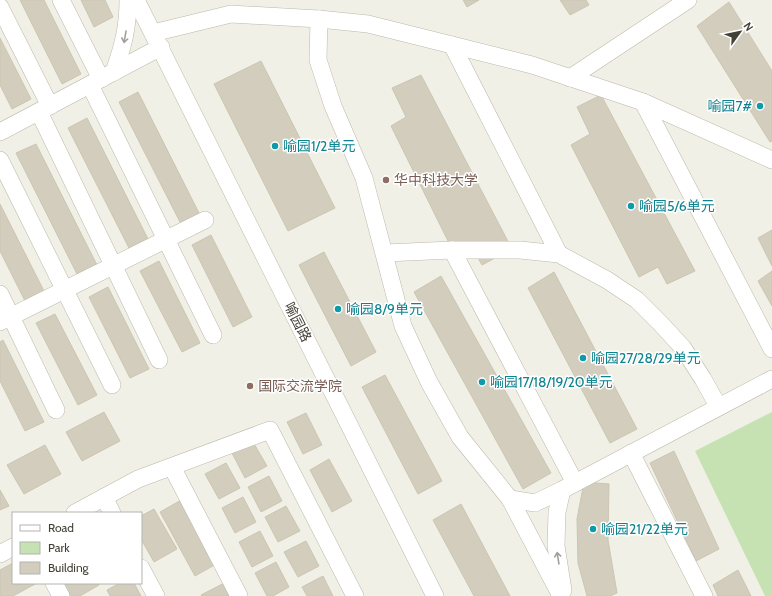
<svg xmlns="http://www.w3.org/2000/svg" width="772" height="596" font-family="Cabin,'Noto Sans SC',sans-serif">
<rect width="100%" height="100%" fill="#f1f0e6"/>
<polygon fill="#c6e2b2" points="772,412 772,596 765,596 695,451"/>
<g fill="#d2cdbd" stroke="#ccc5b1">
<polygon points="20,0 44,0 81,74 62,84"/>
<polygon points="81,0 105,0 113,17 94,27"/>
<polygon points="463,0 479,0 467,7"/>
<polygon points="560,0 586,0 589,5 570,15"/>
<polygon points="729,2 772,71 772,141 770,142 697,26"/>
<polygon points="0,38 31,99 12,109 0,85"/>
<polygon points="261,61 335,208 288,231 214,84"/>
<polygon points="421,75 512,249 482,265 469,242 453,251 391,126 406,117 392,88"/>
<polygon points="138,92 200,215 181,224 119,102"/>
<polygon points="601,95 695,271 667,284 658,267 639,277 571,145 590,134 577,107"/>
<polygon points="87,118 149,241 130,250 68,128"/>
<polygon points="36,144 98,267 78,276 16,153"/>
<polygon points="0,204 45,293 26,303 0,251"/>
<polygon points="772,230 772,266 758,238"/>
<polygon points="211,235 252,317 233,327 192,245"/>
<polygon points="324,252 376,352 351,366 299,265"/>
<polygon points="159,261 200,343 182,352 140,271"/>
<polygon points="772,271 772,306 758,281"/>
<polygon points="554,272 637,429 610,443 528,288"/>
<polygon points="441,276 551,473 523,489 414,292"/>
<polygon points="108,287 149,369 130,378 89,297"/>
<polygon points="55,314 97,395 78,405 36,323"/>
<polygon points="3,340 44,422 25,431 0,381 0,342"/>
<polygon points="385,375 442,481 418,494 362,387"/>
<polygon points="104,412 120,441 82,461 66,432"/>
<polygon points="306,413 322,445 303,454 287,422"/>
<polygon points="253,442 267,466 245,478 232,453"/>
<polygon points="45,445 61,474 24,494 7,465"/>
<polygon points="674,451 719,549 696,561 650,463"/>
<polygon points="329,459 352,501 332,512 310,470"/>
<polygon points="226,463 240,488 219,499 205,474"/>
<polygon points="269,476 282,501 261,512 248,487"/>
<polygon points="584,482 609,484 608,540 617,593 610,596 587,596 578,563 577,519"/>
<polygon points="0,490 9,506 0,510"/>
<polygon points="243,497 256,522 235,533 222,508"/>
<polygon points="183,499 218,563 195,576 160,512"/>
<polygon points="461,504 510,596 474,596 433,520"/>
<polygon points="286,506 300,531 278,542 265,517"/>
<polygon points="154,509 177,549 154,562 141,539 141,516"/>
<polygon points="260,531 273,556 252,567 239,542"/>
<polygon points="306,541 319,566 298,577 284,552"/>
<polygon points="276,562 289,587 273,596 267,596 255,573"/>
<polygon points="13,563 13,583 37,583 13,596 0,596 0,570"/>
<polygon points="738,570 751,596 718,596 713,585"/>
<polygon points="323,576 333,596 307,596 302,587"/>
<polygon points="236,577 246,596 202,596 201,595"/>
<polygon points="61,583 98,583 99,585 80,596 68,596"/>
<polygon points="120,583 134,583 141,596 110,596 107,590"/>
</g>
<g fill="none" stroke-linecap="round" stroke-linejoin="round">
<g stroke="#bcb8aa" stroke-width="18">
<g id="minor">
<polyline points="61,0 101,79"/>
<polyline points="136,0 435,596"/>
<polyline points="0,7 50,106"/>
<polyline points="319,19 318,60 333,106 364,178 403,326 429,382 460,437 510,499 561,596"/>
<polyline points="153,33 231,14 319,19 368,24 532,65 643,102 772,160"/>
<polyline points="452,45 559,254"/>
<path d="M 114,72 C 123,46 128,28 128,0"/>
<polyline points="570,78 688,0"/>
<polyline points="90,85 213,335"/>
<polyline points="643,102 772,349"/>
<polyline points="39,112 159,360"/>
<polyline points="0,132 161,47"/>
<polyline points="0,160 112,385"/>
<polyline points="452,250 575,483"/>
<polyline points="385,253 452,250 520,250 559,254 607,280 637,300 661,324 683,348 703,379 718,406"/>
<polyline points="0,294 56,410"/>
<polyline points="0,322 205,220"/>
<polyline points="631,453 704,596"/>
<polyline points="172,467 239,596"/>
<polyline points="562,490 772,379"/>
<polyline points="104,497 112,513"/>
<polyline points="510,499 535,503 562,490 557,512 556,546 563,590"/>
<polyline points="75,513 138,479 270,430 355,596"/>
<polyline points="0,554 13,547"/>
<polyline points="141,568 156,596"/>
<polyline points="54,583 61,596"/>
</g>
</g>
<use href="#minor" stroke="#fff" stroke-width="17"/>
</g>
<defs><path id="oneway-shaft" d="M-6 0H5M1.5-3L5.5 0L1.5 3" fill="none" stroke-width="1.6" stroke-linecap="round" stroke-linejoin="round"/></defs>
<g stroke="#a1a09a">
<use href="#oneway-shaft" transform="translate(125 37) rotate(100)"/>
<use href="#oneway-shaft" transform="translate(558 558) rotate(-99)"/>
</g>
<g fill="#0f9aa8" stroke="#fff" stroke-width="1.5">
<circle cx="760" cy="106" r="4"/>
<circle cx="275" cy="146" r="4"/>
<circle cx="631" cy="206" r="4"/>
<circle cx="338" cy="309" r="4"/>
<circle cx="583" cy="358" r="4"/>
<circle cx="482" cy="382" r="4"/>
<circle cx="593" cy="529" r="4"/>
</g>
<g fill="#8d6e63" stroke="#fff" stroke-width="1.5">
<circle cx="386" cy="180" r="4"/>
<circle cx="250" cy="386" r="4"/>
</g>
<g text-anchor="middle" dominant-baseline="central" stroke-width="3" stroke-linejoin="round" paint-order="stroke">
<g font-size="14" fill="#0d838f" stroke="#fff" text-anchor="start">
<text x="752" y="106" text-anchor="end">喻园7#</text>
<text x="283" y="146">喻园1/2单元</text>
<text x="639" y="206">喻园5/6单元</text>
<text x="346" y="309">喻园8/9单元</text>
<text x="591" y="358">喻园27/28/29单元</text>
<text x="490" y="382">喻园17/18/19/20单元</text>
<text x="601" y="529">喻园21/22单元</text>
</g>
<g font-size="14" fill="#785e54" stroke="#fff" text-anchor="start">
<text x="394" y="180">华中科技大学</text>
<text x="258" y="386">国际交流学院</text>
</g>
<g font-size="14" fill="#434036" stroke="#fff">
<text transform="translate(298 322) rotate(63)">喻园路</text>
</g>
</g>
<rect x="12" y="512" width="130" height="72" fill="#ffffff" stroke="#b4b3af"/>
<rect x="20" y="525" width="20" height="6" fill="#ffffff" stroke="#b4b3af"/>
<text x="48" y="532" font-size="12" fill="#434036">Road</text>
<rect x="20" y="542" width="20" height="12" fill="#c6e2b2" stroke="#b4b3af"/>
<text x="48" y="552" font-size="12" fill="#434036">Park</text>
<rect x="20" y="562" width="20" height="12" fill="#d2cdbd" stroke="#b4b3af"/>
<text x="48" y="572" font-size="12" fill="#434036">Building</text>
<g transform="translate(740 32) rotate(57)" stroke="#ffffff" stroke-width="3" paint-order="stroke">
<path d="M0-3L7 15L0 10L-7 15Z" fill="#434036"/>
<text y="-6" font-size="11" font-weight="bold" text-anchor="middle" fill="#434036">N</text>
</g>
</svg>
